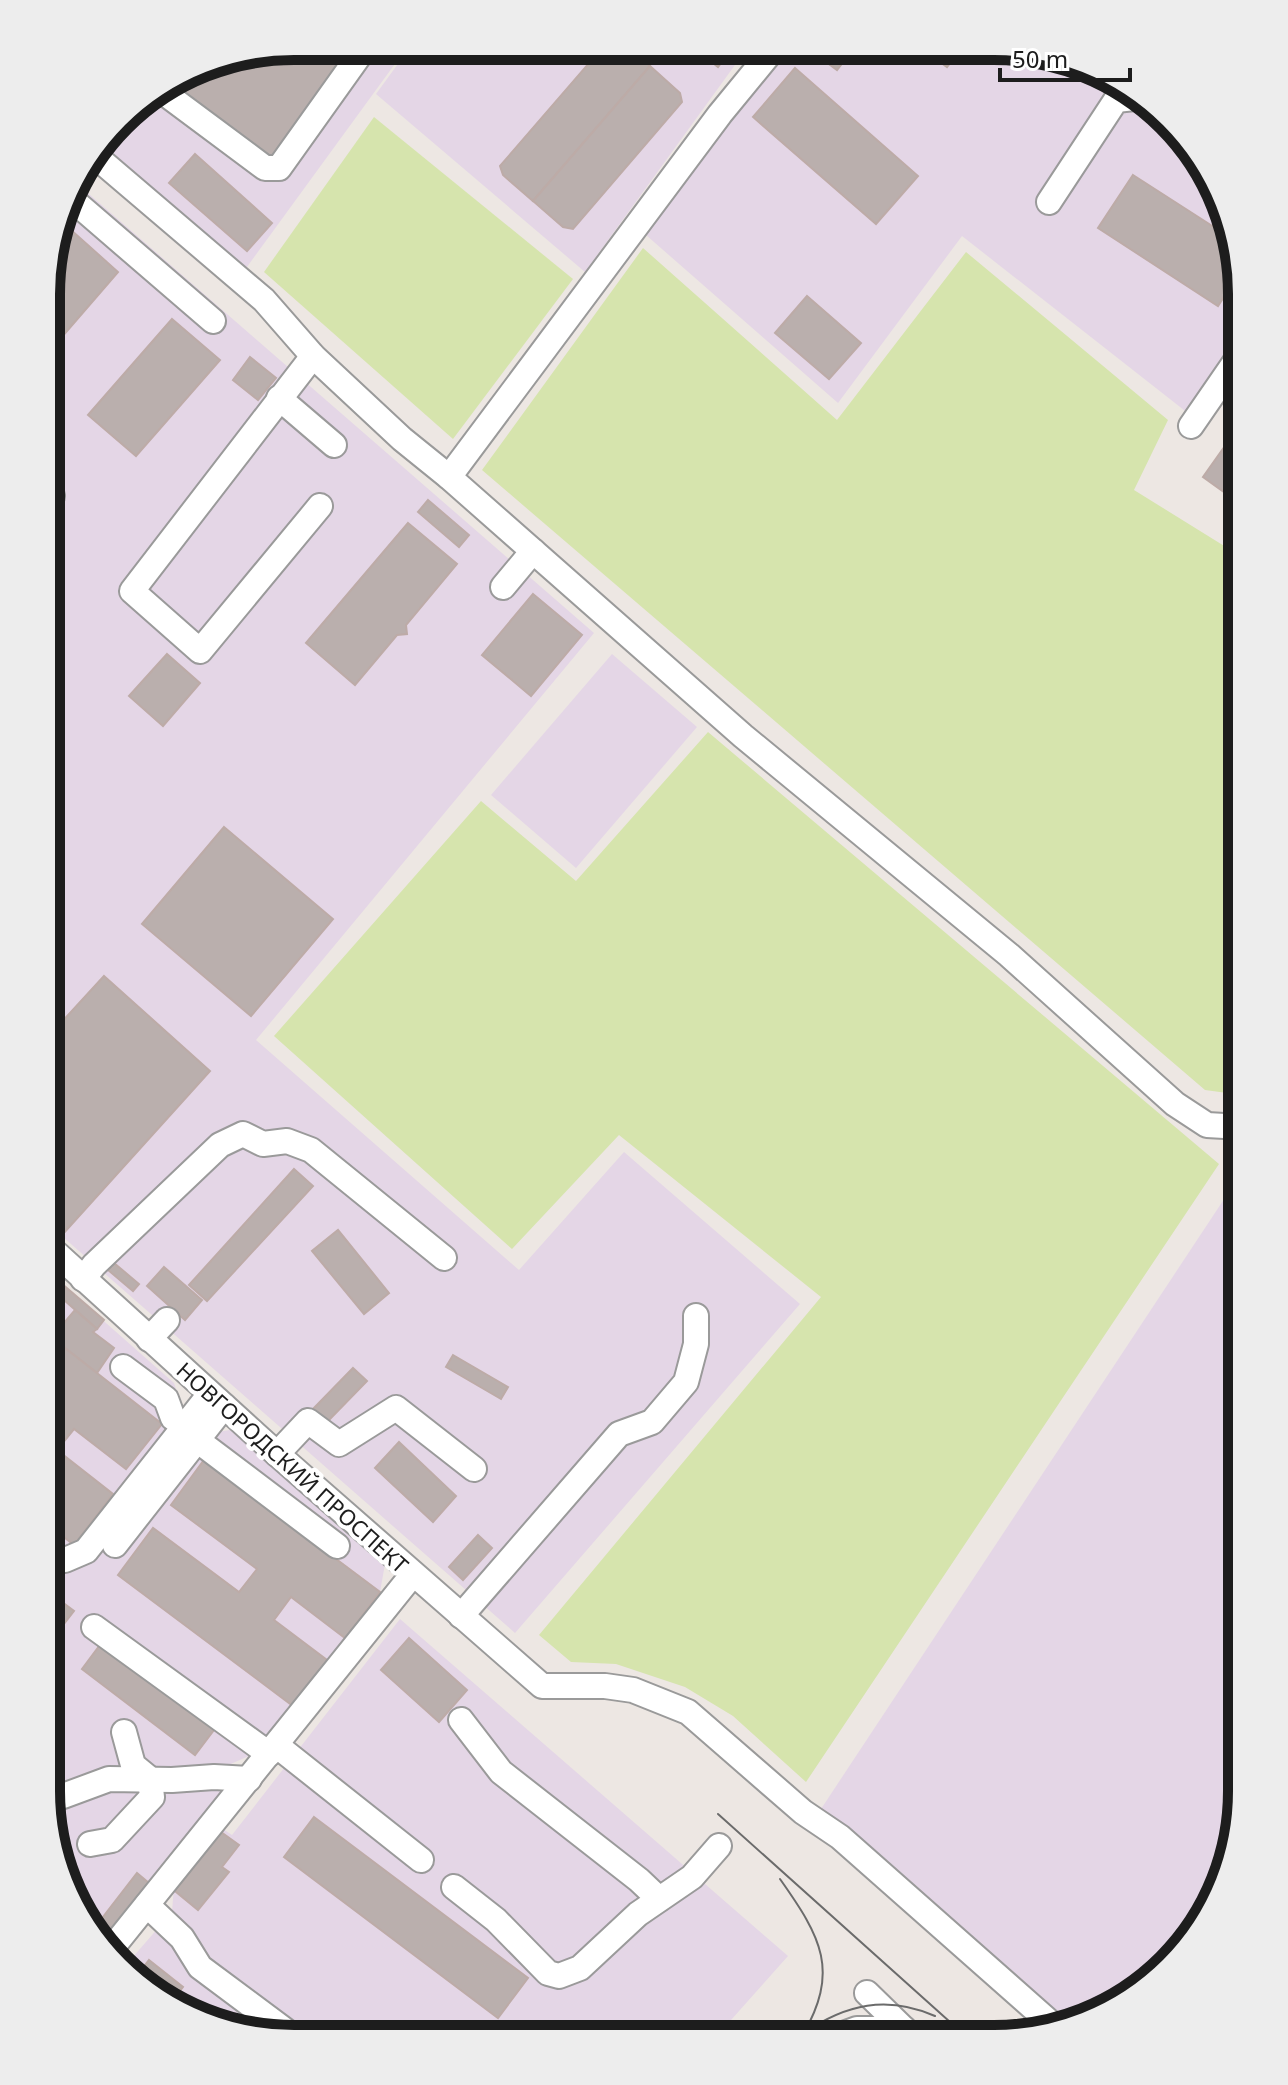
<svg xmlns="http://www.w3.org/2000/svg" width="1288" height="2085" font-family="'Noto Sans',sans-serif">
<rect width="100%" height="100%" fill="#ede7e3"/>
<g fill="#e4d6e6">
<polygon points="294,46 408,46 244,271 101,145 130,108 199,65"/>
<polygon points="411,46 748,47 585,272 376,94"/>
<polygon points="761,47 1027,48 1145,97 1223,199 1242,294 1242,331 1189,414 962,236 838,403 646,235 725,127"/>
<polygon points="74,181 594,633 256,1040 519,1270 624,1152 800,1304 515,1633 47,1223 48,262"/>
<polygon points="612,654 697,727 576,868 491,795"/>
<polygon points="1242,1172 1241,1808 1223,1886 1191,1942 1089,2020 1066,2025 821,1809"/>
<polygon points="47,1271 174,1383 182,1407 211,1433 230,1430 385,1564 380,1592 266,1740 251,1755 224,1767 225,1789 106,1940 65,1886 46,1791"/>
<polygon points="400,1619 788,1956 715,2038 262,2037 143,1988 126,1965 172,1912 174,1886 220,1827 232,1835"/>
</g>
<g fill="#d6e4ad">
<polygon points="374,117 573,279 453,439 264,272"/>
<polygon points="643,248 837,420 966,252 1168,420 1134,490 1242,557 1242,1095 1205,1090 482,470"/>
<polygon points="708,732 1219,1164 806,1782 733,1716 685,1687 616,1664 571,1662 539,1635 821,1297 619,1135 512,1249 274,1036 481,801 576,881"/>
</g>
<g fill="#baafad" stroke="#bdaba7" stroke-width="2">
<polygon points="294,46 338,46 351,55 274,160 183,93 204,64"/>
<polygon points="603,47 628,47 650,66 533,201 503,175 500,166"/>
<polygon points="693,47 733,47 718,67"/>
<polygon points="812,48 854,48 837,70 810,50"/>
<polygon points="921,48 962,48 947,67"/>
<polygon points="650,66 680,93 682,102 573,229 563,227 533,201"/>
<polygon points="795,68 918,176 876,224 753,117"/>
<polygon points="195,154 272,223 247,251 169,183"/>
<polygon points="1133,175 1231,238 1238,275 1218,306 1098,228"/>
<polygon points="71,230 118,272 48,353 48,262 51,253"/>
<polygon points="807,296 861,343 829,379 775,333"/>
<polygon points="172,319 220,360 136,456 88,415"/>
<polygon points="250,357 276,378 258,400 233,380"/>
<polygon points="1242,422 1242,505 1203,477"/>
<polygon points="428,500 469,535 459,547 418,512"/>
<polygon points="408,523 457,564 406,625 407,634 397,635 355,685 306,643"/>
<polygon points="533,594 582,635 531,696 482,655"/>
<polygon points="167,654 200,683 163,726 129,696"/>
<polygon points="224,827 333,919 251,1016 142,924"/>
<polygon points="104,976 210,1071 62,1235 47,1221 47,1038"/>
<polygon points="294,1169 313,1186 207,1301 189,1285"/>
<polygon points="338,1230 389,1293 364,1314 312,1251"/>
<polygon points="114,1263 139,1284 133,1291 108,1270"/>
<polygon points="164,1267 202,1300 185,1320 147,1286"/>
<polygon points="47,1271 104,1320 97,1329 47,1285"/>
<polygon points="75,1310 97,1329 93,1332 114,1348 97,1373 47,1334 53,1325 59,1329"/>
<polygon points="47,1334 162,1424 126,1469 74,1429 57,1450 113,1494 74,1545 46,1523"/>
<polygon points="453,1355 508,1387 501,1399 446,1367"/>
<polygon points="353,1368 367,1381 326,1423 312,1410"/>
<polygon points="399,1442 456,1496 433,1522 375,1468"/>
<polygon points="204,1460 380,1592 345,1638 291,1597 274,1620 327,1660 293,1706 118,1575 153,1528 239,1592 257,1569 171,1505"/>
<polygon points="478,1535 492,1548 463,1580 449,1567"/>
<polygon points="46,1590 74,1611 53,1638 46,1632"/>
<polygon points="409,1638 467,1690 439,1722 381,1670"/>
<polygon points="100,1645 214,1730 195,1755 82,1669"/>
<polygon points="314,1817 528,1978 498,2018 284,1857"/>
<polygon points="221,1832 239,1845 222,1867 229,1872 198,1910 175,1891"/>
<polygon points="137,1873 150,1884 106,1940 96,1926"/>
<polygon points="149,1960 183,1987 173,2000 150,1991 135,1978"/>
</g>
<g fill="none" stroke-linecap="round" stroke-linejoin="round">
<g stroke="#9a9a9a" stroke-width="28">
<g id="minor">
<polyline points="159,89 265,168 279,168 366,46"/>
<polyline points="94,155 264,300 313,356 402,439 449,477 743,736 1009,955 1175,1104 1207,1125 1242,1127"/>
<polyline points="68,196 213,321"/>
<polyline points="1049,202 1116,100 1144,97"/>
<polyline points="313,356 132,591 200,651 320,506"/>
<polyline points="279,398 334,445"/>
<polyline points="1191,426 1242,352"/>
<polyline points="449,477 720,114 775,47"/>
<polyline points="48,493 52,496"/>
<polyline points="503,587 533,551"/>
<polyline points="47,1245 277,1454 542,1686 605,1686 633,1690 688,1712 803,1812 840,1837 1055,2027"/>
<polyline points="83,1279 94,1265 220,1145 243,1134 263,1144 287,1141 311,1150 444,1258"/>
<polyline points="149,1339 167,1320"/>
<polyline points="123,1367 166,1399 173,1418 184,1424"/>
<polyline points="197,1440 337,1546"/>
<polyline points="277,1454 308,1421 339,1444 396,1408 474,1469"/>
<polyline points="115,1545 224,1406"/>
<polyline points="46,1557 65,1560 86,1551 210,1394"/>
<polyline points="461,1616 619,1434 652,1422 686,1382 696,1344 696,1316"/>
<polyline points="94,1627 269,1754"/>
<polyline points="461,1720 501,1772 639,1880 659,1899"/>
<polyline points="276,1745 421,1860"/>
<polyline points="47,1796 63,1796 109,1779 172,1780 214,1777 249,1779"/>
<polyline points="90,1844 112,1840 152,1797 150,1779 133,1765 124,1732"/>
<polyline points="454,1887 496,1920 548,1973 559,1976 580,1968 638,1914 692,1877 719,1846"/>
<polyline points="147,1905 182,1938 200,1967 294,2037"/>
<polyline points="112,1948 413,1574"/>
<polyline points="867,1993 908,2033"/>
<polyline points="830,2039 857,2029 904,2029"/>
</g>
</g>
<use href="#minor" stroke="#fff" stroke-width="24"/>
<g stroke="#6b6b6b" stroke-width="2">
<polyline points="718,1814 969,2039"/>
<path d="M 780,1879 C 821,1937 841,1971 801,2038"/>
<path d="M 804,2033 C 846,2004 887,1995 935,2016"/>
</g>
</g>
<g text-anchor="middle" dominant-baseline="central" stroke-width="8" stroke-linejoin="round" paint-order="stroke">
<g font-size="22" fill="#1d1d1d" stroke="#fff">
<text transform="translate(293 1467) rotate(42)">НОВГОРОДСКИЙ ПРОСПЕКТ</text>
</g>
</g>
<path d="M0 0H1288V2085H0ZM294 60H994A234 234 0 0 1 1228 294V1791A234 234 0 0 1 994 2025H294A234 234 0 0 1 60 1791V294A234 234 0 0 1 294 60Z" fill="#ededed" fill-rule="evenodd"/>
<path fill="none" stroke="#1d1d1d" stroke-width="10" d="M294 60H994A234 234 0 0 1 1228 294V1791A234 234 0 0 1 994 2025H294A234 234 0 0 1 60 1791V294A234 234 0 0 1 294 60Z"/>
<path d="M1000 68v12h130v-12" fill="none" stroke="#1d1d1d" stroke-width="4"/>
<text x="1012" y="68" font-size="24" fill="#1d1d1d" stroke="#ffffff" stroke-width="6" paint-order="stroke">50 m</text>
</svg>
